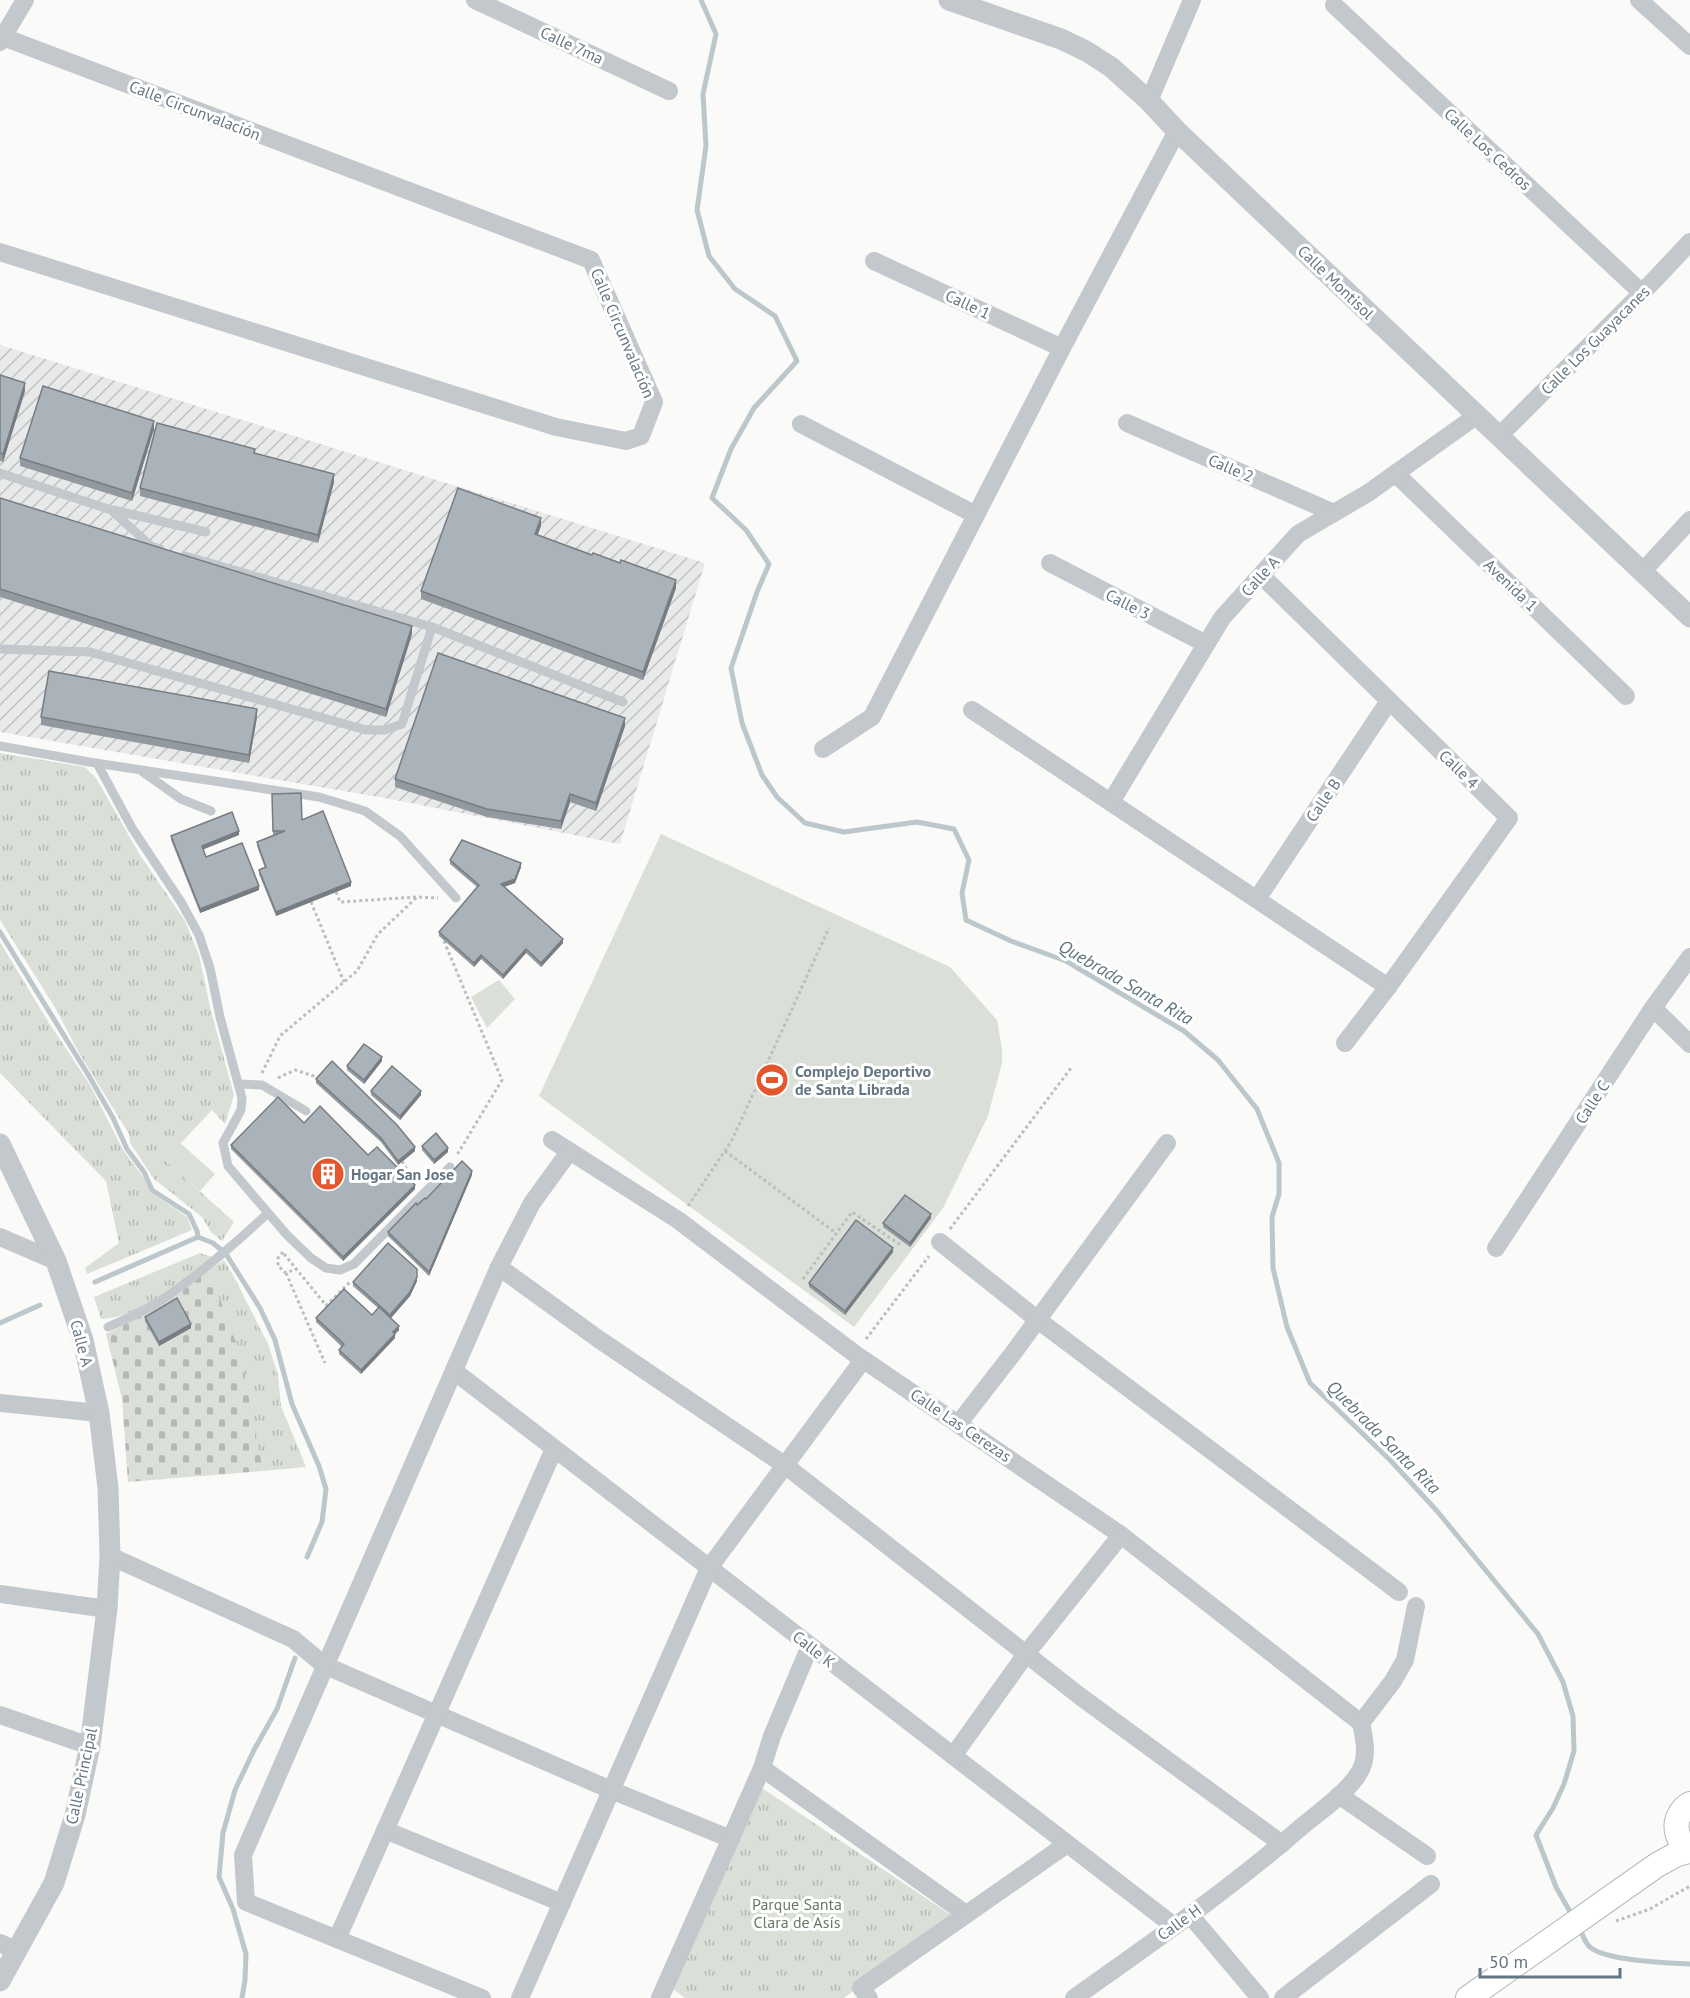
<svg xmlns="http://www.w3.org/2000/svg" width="1690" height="1998" font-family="'PT Sans',sans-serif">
<defs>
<pattern id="industrial-furrows" width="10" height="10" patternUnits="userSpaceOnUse" patternTransform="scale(1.5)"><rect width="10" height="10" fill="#e8e9e9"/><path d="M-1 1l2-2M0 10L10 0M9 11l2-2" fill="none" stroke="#c0c1c2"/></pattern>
<pattern id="grass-tufts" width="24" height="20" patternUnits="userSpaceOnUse" patternTransform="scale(1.5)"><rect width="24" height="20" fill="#dadfd7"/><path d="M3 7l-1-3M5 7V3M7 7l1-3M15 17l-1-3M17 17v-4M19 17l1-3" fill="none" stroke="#b4b9b4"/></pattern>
<pattern id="cemetery-stones" width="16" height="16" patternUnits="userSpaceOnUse" patternTransform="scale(1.5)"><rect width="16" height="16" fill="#dadfd7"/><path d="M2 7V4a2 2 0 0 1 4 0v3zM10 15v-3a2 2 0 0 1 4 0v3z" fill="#b4b9b4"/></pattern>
</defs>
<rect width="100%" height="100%" fill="#fafaf8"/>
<polygon fill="url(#industrial-furrows)" points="0,345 705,563 620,844 390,799 0,732"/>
<g fill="url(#grass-tufts)">
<polygon points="0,753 85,767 96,778 140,855 185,921 199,955 210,1007 234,1095 225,1124 212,1110 165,1160 234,1222 222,1241 211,1232 202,1217 154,1179 130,1143 129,1134 79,1053 56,1009 0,920"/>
<polygon points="0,942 49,1023 90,1085 123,1150 143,1177 151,1192 187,1217 192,1230 87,1274 85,1268 119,1243 106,1181 0,1073"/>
<path d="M 200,1253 L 212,1257 C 182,1280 140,1318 101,1319 L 94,1297 Z"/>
<polygon points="224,1260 233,1275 268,1344 278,1375 281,1406 306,1467 263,1471 209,1270"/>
<polygon points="762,1788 951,1915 844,1998 685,1998 669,1986"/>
</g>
<polygon fill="url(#cemetery-stones)" points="209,1270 240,1353 263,1471 128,1482 122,1399 106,1334 143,1315"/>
<g fill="#dadfd7">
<polygon points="661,834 950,967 997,1020 1002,1049 1002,1063 988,1116 943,1208 854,1327 539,1096"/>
<polygon points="499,980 515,999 487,1028 471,997"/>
<polygon points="180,1143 215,1174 200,1191 165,1160"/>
</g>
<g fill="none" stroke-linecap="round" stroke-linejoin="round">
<g stroke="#bbc7cb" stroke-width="5">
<polyline points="701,0 716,34 703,94 706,146 697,210 709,256 735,289 775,316 797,361 754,408 731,449 712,498 746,530 769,564 757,592 731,668 742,723 762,775 777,797 805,823 844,832 917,822 954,829 969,860 962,893 966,920 1011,941 1066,961 1184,1031 1218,1060 1257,1109 1279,1163 1279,1194 1272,1217 1273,1268 1287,1327 1310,1383 1391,1461 1437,1511 1538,1634 1563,1682 1573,1716 1574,1751 1564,1784 1553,1808 1536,1835 1556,1887 1573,1917"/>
<polyline points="0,932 89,1076 113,1118 127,1149 144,1172 152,1190 189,1214 197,1231 198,1237"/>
<polyline points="95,1282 198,1237 213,1243 226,1254 260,1308 275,1340 292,1404 319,1466 326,1489 322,1522 307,1557"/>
<polyline points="0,1323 40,1305"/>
<path d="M 1579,1927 C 1582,1933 1584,1940 1588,1945 C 1600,1961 1669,1963 1690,1964"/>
<polyline points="242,1998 245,1980 246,1954 233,1909 219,1877 223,1833 235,1790 254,1750 277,1709 295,1658"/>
</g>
<g stroke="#b3babf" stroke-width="26">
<g id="secondary">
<path d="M 1690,1804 C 1671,1816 1673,1838 1690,1850"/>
<polyline points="1468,1998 1657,1865 1677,1854 1690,1851"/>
</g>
</g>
<g stroke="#bbbfc2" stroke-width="3" stroke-dasharray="3 3" stroke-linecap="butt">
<polyline points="336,892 340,902 417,897 438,898"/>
<polyline points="311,902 344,982"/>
<polyline points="444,941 502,1080 457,1155"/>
<polyline points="262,1073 280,1036 357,971 378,934 417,897"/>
<polyline points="278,1078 295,1070 320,1078"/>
<polyline points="725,1151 836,1233"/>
<polyline points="402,1161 415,1183"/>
<polyline points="688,1206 732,1140 829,928"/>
<polyline points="950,1229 1071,1068"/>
<polyline points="283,1252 278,1258 278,1266 286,1273 296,1269"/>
<polyline points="284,1254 329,1309"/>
<polyline points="286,1273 325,1363"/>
<polyline points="803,1279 852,1212 902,1246"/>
<polyline points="326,1306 350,1282"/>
<polyline points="866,1339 929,1256"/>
<polyline points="1616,1921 1650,1909 1690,1886"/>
</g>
<g stroke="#c3c8cc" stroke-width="9">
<polyline points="0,473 111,510 151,546 160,549"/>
<polyline points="114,510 206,532"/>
<polyline points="185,556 432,627 623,702"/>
<polyline points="0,649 90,652 366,730 385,730 402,724 432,627"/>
<polyline points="0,746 89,762 319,797 365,811 400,836 456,898"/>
<polyline points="97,763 132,828 181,902 199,935 210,968 220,1017 242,1098 241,1110 223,1143 228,1166 287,1235 311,1258 326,1268 340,1270 354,1264 450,1167"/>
<polyline points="143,772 181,799 211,811"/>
<polyline points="239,1084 262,1085 306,1111"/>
<path d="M 108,1327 C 128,1318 148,1310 166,1297 C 202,1272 236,1243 268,1213"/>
</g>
<g stroke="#c3c8cc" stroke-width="18">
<polyline points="475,0 669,91"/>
<polyline points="1639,0 1690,46"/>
<polyline points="1334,5 1642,293"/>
<polyline points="0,42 25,0"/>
<polyline points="1149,101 1192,0"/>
<polyline points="0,252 556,427 626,441 641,436 654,402 591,260 3,37"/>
<polyline points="874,261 1062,348"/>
<polyline points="1127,423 1334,513"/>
<polyline points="801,424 976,515"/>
<polyline points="1499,436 1642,293 1690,242"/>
<polyline points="1396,474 1626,696"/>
<polyline points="1050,563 1206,644"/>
<polyline points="1642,572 1690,520"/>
<polyline points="1261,575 1509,818 1388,987 1345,1043"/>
<polyline points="972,710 1388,987"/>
<polyline points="823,749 872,717 1062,348 1177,131"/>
<polyline points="1111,802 1222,618 1298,534 1368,493 1476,416"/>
<polyline points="1257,899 1389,701"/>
<polyline points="1653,1008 1690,1044"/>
<polyline points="552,1140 678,1220 855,1354 1121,1535 1361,1723"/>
<polyline points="0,1237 56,1261"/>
<polyline points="940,1242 1038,1320 1399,1592"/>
<polyline points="1496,1248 1653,1008 1690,957"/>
<polyline points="499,1267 597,1338 786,1466 1081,1697 1282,1844"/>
<polyline points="454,1371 1174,1926"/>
<polyline points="0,1403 99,1413"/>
<polyline points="959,1423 1014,1352 1167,1143"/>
<polyline points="110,1556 293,1639 324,1665 611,1790 731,1839"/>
<polyline points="0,1594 107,1609"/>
<polyline points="0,1715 90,1746"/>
<polyline points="953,1756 1026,1654 1121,1535"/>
<polyline points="762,1768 966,1914"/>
<polyline points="1339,1795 1427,1856"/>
<polyline points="385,1830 562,1903"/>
<polyline points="1190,1915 1260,1998"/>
<polyline points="337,1939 554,1449"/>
<polyline points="0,1943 17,1951"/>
<polyline points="482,1998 246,1902 243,1855 499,1267 532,1203 569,1152"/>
<polyline points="520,1998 709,1568 863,1360"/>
<polyline points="660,1998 762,1768 772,1736 810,1646"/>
<polyline points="869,1998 861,1988 1067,1844"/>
<path d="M 1074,1998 C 1151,1943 1229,1890 1300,1828 C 1319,1812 1343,1796 1357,1776 C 1369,1760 1365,1741 1361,1723 L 1393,1681 L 1405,1660 L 1416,1606"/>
<polyline points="1283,1998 1431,1884"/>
</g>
<g stroke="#c3c8cc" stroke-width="21">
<polyline points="949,0 1061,39 1086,51 1111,67 1149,101 1177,131 1690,617"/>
<polyline points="0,1144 56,1261 83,1340 99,1413 108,1488 110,1556 107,1609 90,1746 75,1815 54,1883 0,1981"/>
</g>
<use href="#secondary" stroke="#fff" stroke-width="24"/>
</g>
<g fill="#929a9f">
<polygon points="0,375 25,391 3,462 0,461"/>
<polygon points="154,429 132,501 20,466 20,458"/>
<polygon points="255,453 334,482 318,543 140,496 140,488"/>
<polygon points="0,498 412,634 386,717 0,597"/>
<polygon points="541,526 537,535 676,588 643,680 421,599 421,591"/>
<polygon points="41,717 257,717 249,763 41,725"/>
<polygon points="625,726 596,811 570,802 561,829 487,817 395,787 395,779"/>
<polygon points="272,794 302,820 351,886 276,916 259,874 259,870 265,868 257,846 257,842 273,835"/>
<polygon points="239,835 203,849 206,857 259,890 200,913 171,840 171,836"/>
<polygon points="450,860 521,867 515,883 504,887 563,943 541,967 526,953 503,979 481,959 474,967 439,936 439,932 477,887 450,864"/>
<polygon points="382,1061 364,1084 347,1070 347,1066"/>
<polygon points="316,1079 415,1151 398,1165 381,1142 316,1083"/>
<polygon points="371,1091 421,1095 400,1120 371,1095"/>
<polygon points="304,1123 415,1189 343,1261 231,1149 231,1145"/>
<polygon points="422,1146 448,1152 434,1164 422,1150"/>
<polygon points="472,1175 429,1276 388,1236 388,1232 417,1205 426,1199"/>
<polygon points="931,1218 910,1247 883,1227 883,1223"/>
<polygon points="893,1252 845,1315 809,1287 809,1283"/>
<polygon points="417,1281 410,1296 391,1318 399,1330 395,1334 395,1338 361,1374 339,1354 339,1350 342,1347 316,1322 316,1318 372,1315 378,1308 353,1286 353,1282"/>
<polygon points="145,1317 191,1328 159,1346 145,1321"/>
</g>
<g fill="#777d82">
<polygon points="25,383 25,391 3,462 3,454"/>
<polygon points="154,421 154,429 132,501 132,493"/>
<polygon points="334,474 334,482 318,543 318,535"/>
<polygon points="541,518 541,526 535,542 535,534"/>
<polygon points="676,580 676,588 643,680 643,672"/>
<polygon points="412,626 412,634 386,717 386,709"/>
<polygon points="257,709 257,717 249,763 249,755"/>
<polygon points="625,718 625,726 596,811 596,803"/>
<polygon points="570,794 570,802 561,829 561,821"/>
<polygon points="239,831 239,835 202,850 202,846"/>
<polygon points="521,863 521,867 515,883 501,888 501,884"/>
<polygon points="351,882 351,886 276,916 276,912"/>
<polygon points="259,886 259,890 200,913 200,909"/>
<polygon points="563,939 563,943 541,967 541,963"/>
<polygon points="526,949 526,953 503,979 503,975"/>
<polygon points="481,955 481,959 474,967 474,963"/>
<polygon points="382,1057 382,1061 364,1084 364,1080"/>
<polygon points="421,1091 421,1095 400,1120 400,1116"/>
<polygon points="415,1147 415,1151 398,1165 398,1161"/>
<polygon points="448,1148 448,1152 434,1164 434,1160"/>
<polygon points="472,1171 472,1175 429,1276 429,1272"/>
<polygon points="415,1185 415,1189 343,1261 343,1257"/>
<polygon points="931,1214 931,1218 910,1247 910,1243"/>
<polygon points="893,1248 893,1252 845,1315 845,1311"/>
<polygon points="417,1277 417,1281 410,1296 390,1319 390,1315"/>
<polygon points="191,1324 191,1328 159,1346 159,1342"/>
<polygon points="399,1326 399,1330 393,1336 393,1332"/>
<polygon points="395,1334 395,1338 361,1374 361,1370"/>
</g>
<g fill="#aab3b9" stroke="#777d82" stroke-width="1.5">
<polygon points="0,375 25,383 3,454 0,453"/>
<polygon points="43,386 154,421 132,493 20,458"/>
<polygon points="157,423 255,449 254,453 334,474 318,535 140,488"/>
<polygon points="458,488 541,518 535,534 592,555 593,553 620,563 621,560 676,580 643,672 421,591"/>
<polygon points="0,498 412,626 386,709 0,589"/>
<polygon points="438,653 625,718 596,803 570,794 561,821 487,809 395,779"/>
<polygon points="49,671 257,709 249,755 41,717"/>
<polygon points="301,793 302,820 323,811 351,882 276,912 259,870 266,867 257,842 285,831 273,831 272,794"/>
<polygon points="232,812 239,831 202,846 206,857 242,843 259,886 200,909 171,836"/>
<polygon points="462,840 521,863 515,879 501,884 563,939 541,963 526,949 503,975 481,955 474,963 439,932 479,885 450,860"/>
<polygon points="364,1044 382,1057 364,1080 347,1066"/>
<polygon points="332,1061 397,1125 415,1147 398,1161 381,1138 316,1079"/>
<polygon points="392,1066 421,1091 400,1116 371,1091"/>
<polygon points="278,1097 304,1123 320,1106 368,1155 377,1147 415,1185 343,1257 231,1145"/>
<polygon points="436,1133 448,1148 434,1160 422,1146"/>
<polygon points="462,1161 472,1171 429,1272 388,1232 416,1203 417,1205 425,1198 426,1199"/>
<polygon points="905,1195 931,1214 910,1243 883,1223"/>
<polygon points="856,1220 893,1248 845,1311 809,1283"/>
<polygon points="388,1243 417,1269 417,1277 410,1292 390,1315 353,1282"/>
<polygon points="344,1289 372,1315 379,1307 399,1326 393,1332 395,1334 361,1370 339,1350 344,1344 316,1318"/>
<polygon points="177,1298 191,1324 159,1342 145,1317"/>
</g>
<defs>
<g id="stadium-disc" transform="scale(1.725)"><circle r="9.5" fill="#e4572e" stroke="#fff"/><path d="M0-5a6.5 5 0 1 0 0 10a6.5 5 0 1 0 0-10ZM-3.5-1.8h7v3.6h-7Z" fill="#fff"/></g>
<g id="building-disc" transform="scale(1.725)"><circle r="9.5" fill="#e4572e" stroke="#fff"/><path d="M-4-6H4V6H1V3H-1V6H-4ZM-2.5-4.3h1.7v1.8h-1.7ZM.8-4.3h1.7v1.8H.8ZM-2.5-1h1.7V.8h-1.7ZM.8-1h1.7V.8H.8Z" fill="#fff"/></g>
</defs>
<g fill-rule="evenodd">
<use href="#stadium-disc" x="772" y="1080"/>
<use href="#building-disc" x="328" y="1174"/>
</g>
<g text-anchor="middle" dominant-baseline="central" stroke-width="6" stroke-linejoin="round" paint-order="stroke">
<g font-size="16" fill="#657683" stroke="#fff">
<text transform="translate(572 45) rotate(25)">Calle 7ma</text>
<text transform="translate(195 110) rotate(21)">Calle Circunvalación</text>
<text transform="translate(1488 149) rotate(43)">Calle Los Cedros</text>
<text transform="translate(1336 282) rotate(44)">Calle Montisol</text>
<text transform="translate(968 304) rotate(25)">Calle 1</text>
<text transform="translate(623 333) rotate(67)">Calle Circunvalación</text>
<text transform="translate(1595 340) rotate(-45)">Calle Los Guayacanes</text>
<text transform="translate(1231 468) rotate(23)">Calle 2</text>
<text transform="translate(1260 576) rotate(-48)">Calle A</text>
<text transform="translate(1511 585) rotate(44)">Avenida 1</text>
<text transform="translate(1128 604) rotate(27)">Calle 3</text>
<text transform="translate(1459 769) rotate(44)">Calle 4</text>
<text transform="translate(1323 800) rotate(-56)">Calle B</text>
<text transform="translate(1592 1102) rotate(-57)">Calle C</text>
<text transform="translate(82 1343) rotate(75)">Calle A</text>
<text transform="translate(961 1425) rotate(34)">Calle Las Cerezas</text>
<text transform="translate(814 1649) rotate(38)">Calle K</text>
<text transform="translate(81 1776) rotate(-78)">Calle Principal</text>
<text transform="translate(1179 1922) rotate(-36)">Calle H</text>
</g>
<g font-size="16" font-weight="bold" fill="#657683" stroke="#fff" text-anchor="start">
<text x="795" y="1071">Complejo Deportivo<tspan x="795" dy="18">de Santa Librada</tspan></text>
<text x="351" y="1174">Hogar San Jose</text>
</g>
<g font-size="16" fill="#687a64" stroke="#fff">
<text x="797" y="1904">Parque Santa<tspan x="797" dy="18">Clara de Asís</tspan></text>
</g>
<g font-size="18" font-style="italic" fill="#60757c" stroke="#fff">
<text transform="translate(1126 982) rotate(30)">Quebrada Santa Rita</text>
<text transform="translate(1384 1437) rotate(45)">Quebrada Santa Rita</text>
</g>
</g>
<path d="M1480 1968v9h140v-9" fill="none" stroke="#657683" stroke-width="3"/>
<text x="1489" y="1968" font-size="18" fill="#657683" stroke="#ffffff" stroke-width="4.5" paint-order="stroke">50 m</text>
</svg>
